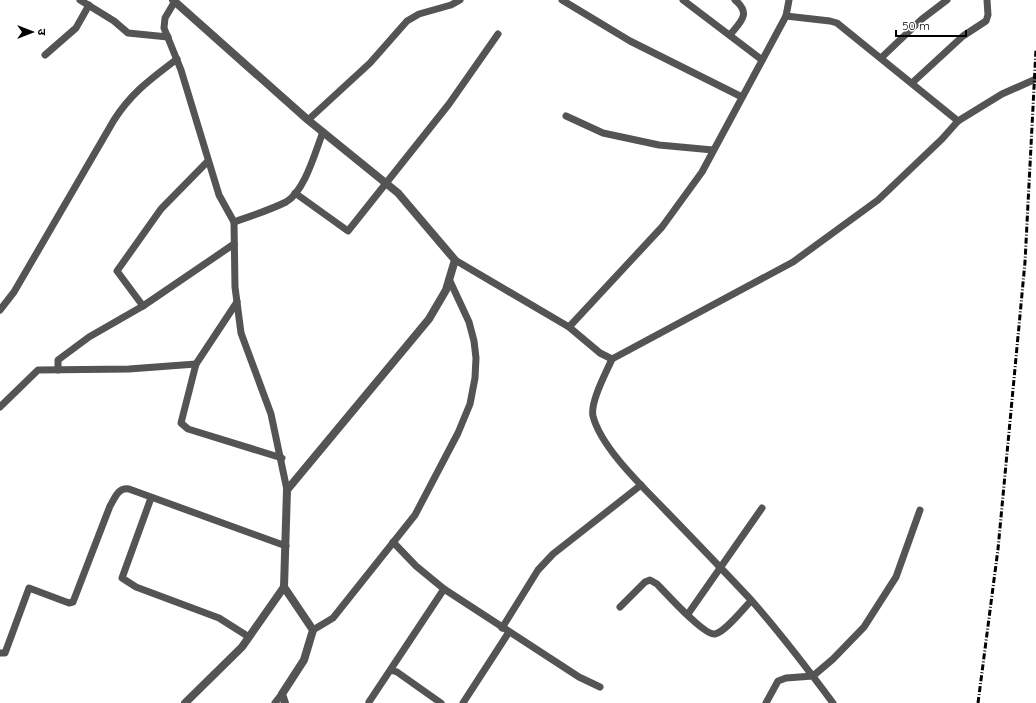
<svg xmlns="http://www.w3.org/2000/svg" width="1036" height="703" font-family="Quicksand,'Noto Sans Devanagari',sans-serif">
<rect width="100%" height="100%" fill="#fff"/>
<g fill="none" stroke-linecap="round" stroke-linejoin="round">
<g stroke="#545454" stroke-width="7">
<polyline points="80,0 114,21 128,33 168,37"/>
<polyline points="562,0 630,41 742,97"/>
<polyline points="683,0 762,60"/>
<polyline points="789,0 786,16 830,21 837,23 958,121 1002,94 1036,79"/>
<polyline points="175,1 165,18 164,28 181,70 219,195 234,222 235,287 241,333 271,414 287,490"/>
<path d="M 730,35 C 740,22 752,14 735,0"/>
<polyline points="45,55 76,28 89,5"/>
<polyline points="881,58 922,19 947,0"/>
<polyline points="912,83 963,36 986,21 988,15 987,0"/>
<polyline points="566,116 603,133 659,145 713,150"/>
<polyline points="308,120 370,63 407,21 419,14 451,5 460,0"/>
<polyline points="295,193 348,231 449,104 498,34"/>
<path d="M 234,222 C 251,216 270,210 286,202 C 305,191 315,152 323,132"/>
<polyline points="455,260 569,327 600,353 612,359 793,262 878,200 942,139 958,121"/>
<polyline points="237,302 196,364 181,423 188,429 282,458"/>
<polyline points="143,306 117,271 161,209 208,161"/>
<path d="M 0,310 L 14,292 L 114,120 C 132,92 151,79 177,59"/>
<polyline points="569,327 662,227 702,172 786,16"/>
<path d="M 612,359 C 606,373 590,402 593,416 C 601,448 644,488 666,511 C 695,541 724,571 752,601 C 781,634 807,668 833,703"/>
<polyline points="58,370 58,360 89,337 143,306 234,244"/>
<polyline points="0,407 38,370 129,369 196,364"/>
<polyline points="151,498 122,578 136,587 219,618 249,637"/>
<polyline points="393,542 416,566 444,589 579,677 600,687"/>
<path d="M 620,607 L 645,582 L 650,580 L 657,584 C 665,592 704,636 715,634 C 725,632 743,609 751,601"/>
<polyline points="688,614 762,508"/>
<polyline points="502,628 538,570 553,554 641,485"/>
<polyline points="313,630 333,618 415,515 458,433 470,404 475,378 476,358 474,341 469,322 449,279"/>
<path d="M 0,653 L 5,653 L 29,588 L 69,603 L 73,602 L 110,506 C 115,498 118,487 129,489 L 286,546"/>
<polyline points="391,670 397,672 441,703"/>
<polyline points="369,702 444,589"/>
<polyline points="275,703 282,694"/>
<polyline points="463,703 509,632"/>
<polyline points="766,703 778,681 786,678 813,676 833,659 864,627 896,577 920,510"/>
</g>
<g stroke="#545454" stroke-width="8">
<polyline points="173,0 308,120 398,193 455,260 446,290 429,319 287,490 284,587 242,647 185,703"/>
<polyline points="284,587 313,630 304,660 282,694 285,703"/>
</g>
<polyline stroke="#000" stroke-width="3" stroke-dasharray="6 2 1 2" stroke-linecap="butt" points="978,703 998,549 1025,262 1036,49"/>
</g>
<g transform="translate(32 32) rotate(90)" stroke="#ffffff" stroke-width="3" paint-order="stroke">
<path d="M0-3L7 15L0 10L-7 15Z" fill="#000000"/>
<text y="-6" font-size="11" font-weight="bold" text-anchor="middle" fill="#000000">उ</text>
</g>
<path d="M896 30v6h70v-6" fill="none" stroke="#000000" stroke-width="2"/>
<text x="902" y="30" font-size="12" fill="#000000" stroke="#ffffff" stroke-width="3" paint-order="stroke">50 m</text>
</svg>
